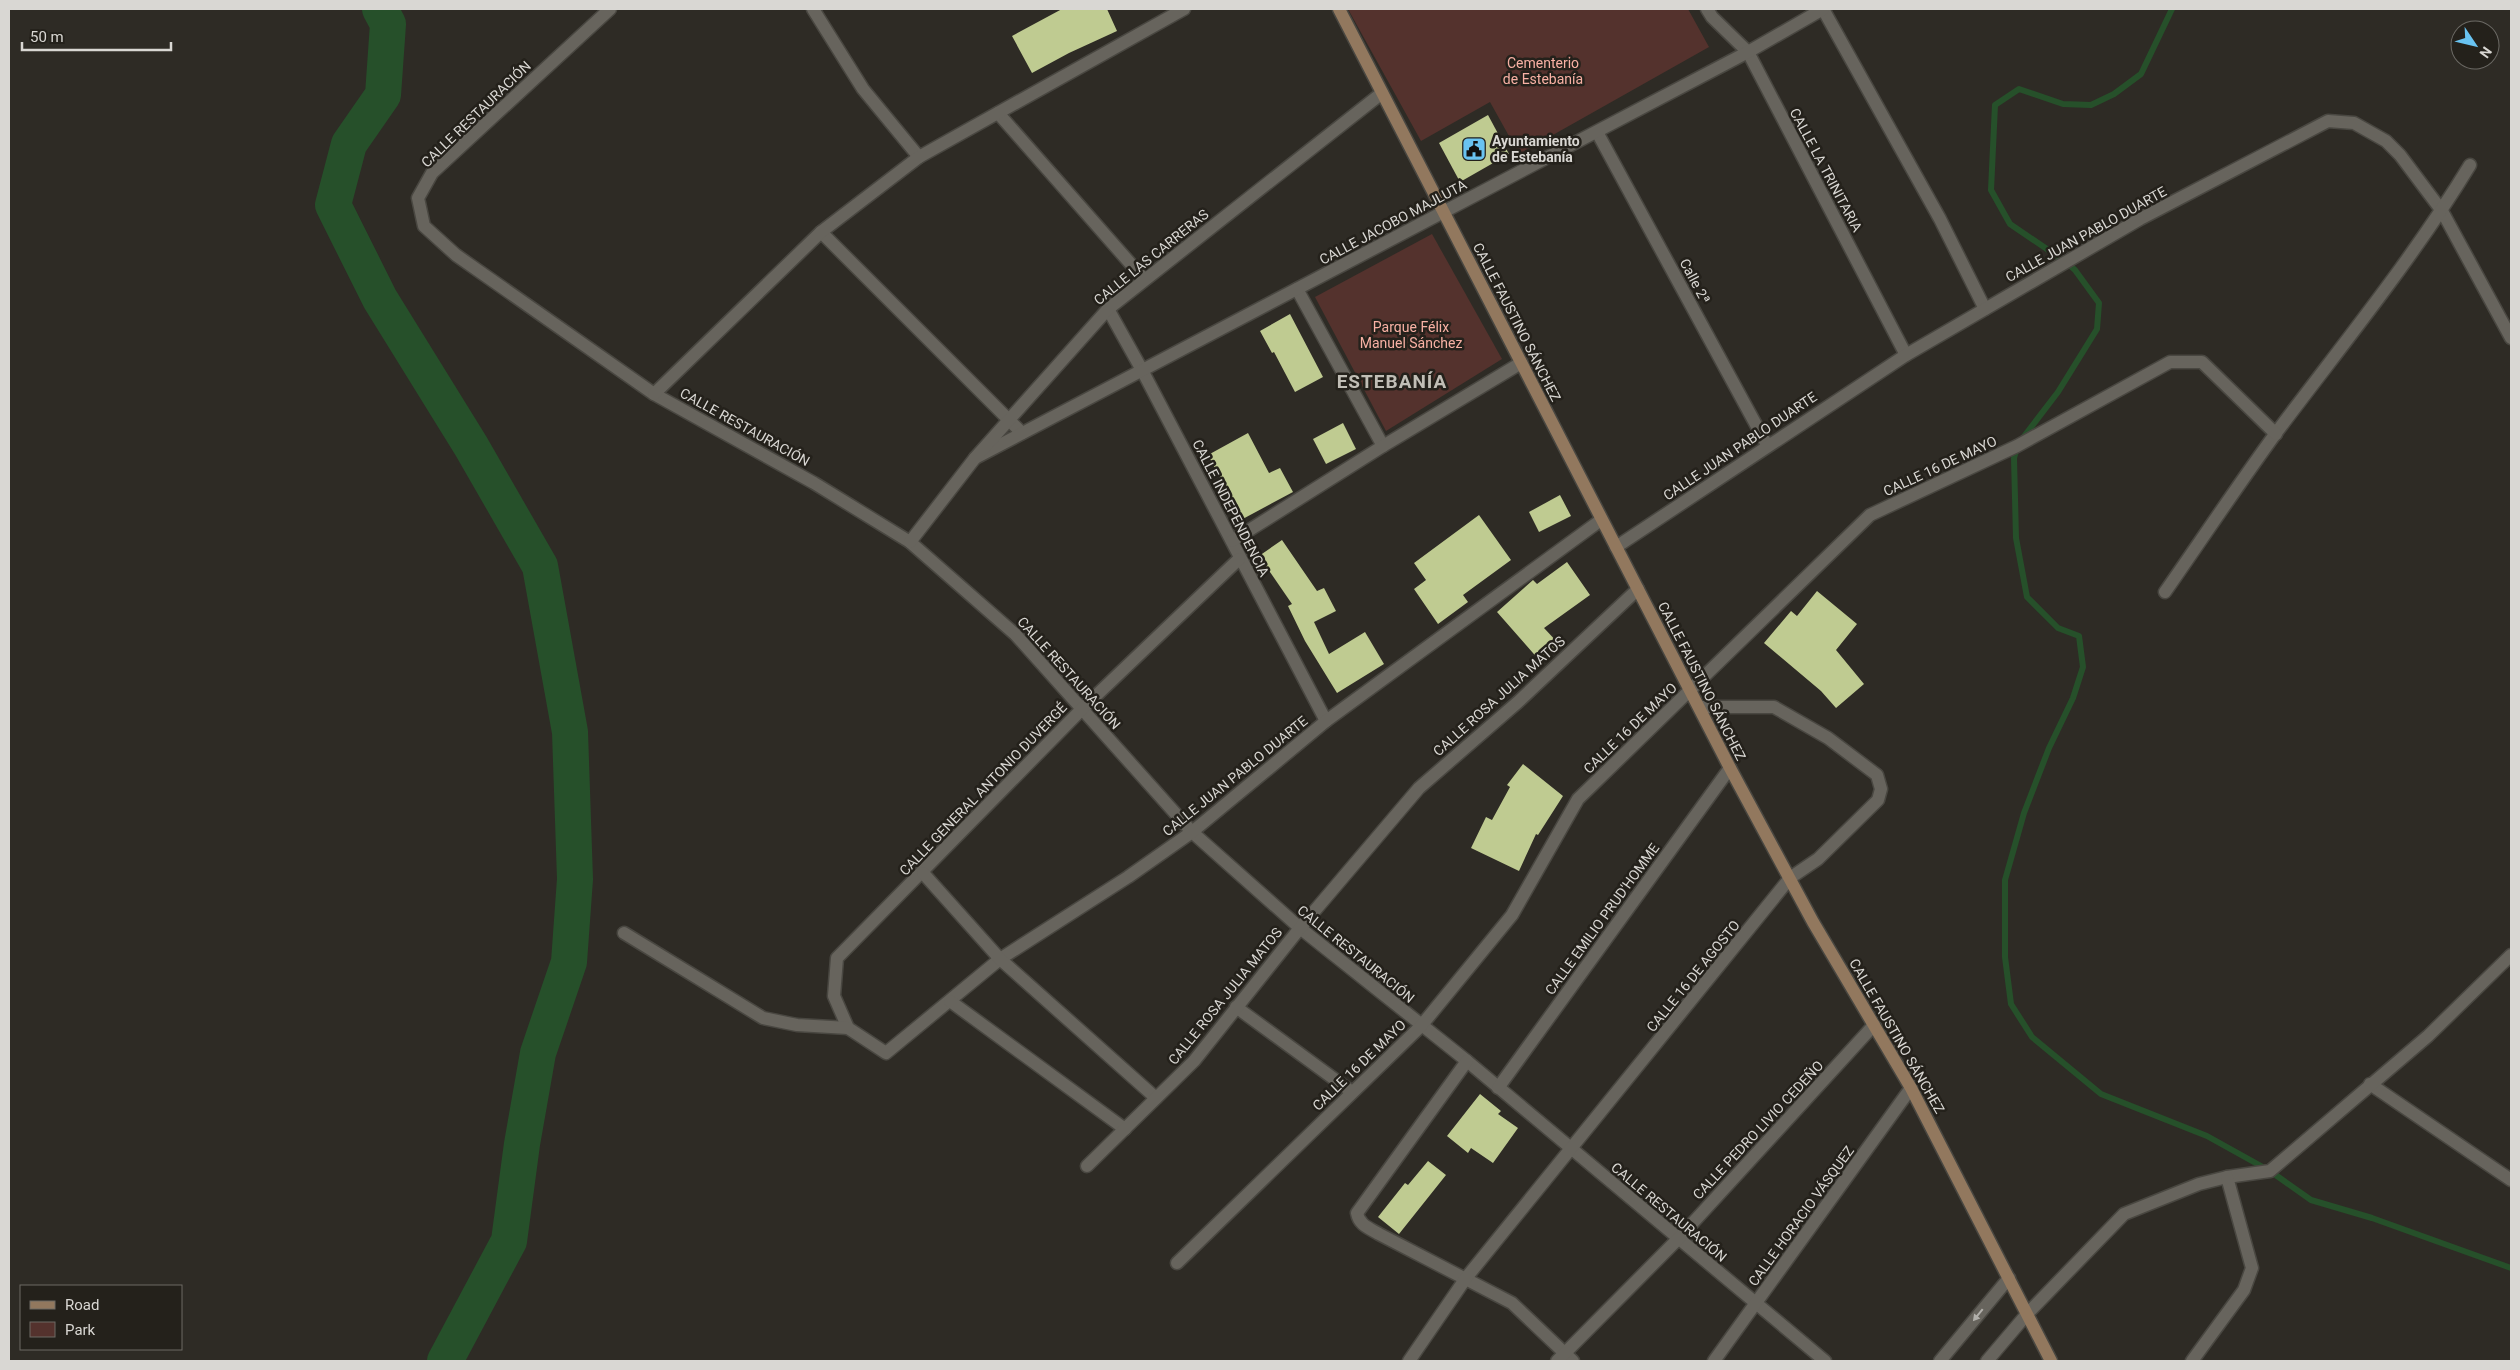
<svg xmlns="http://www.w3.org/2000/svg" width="2520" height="1370" font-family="Roboto,sans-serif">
<rect width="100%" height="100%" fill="#2e2b25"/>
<g fill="#54322d">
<polygon points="1348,9 1688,9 1709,47 1519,154 1490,102 1421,141"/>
<polygon points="1432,234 1502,359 1386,431 1315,297"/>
</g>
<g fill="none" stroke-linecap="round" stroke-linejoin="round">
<g stroke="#26502a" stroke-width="6">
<polyline points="2022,439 2058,392 2097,329 2099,303 2075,270 2066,262 2010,224 1991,190 1995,105 2019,89 2063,104 2091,105 2114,94 2141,74 2172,9"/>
<polyline points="2017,448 2014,458 2016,538 2027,597 2058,628 2079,636 2083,667 2073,698 2049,748 2024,813 2005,880 2005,957 2011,1004 2032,1037 2101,1094 2207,1136 2270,1171 2311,1200 2372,1218 2511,1268"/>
</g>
<polyline stroke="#26502a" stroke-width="36" points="380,9 388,24 383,95 349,144 333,205 380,299 471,446 540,566 570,732 575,879 569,962 538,1053 522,1144 509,1241 445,1361"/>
</g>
<g fill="#bfcb91">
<polygon points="1062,9 1107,9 1117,31 1069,53 1032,73 1012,36"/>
<polygon points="1488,115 1509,154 1460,182 1439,143"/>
<polygon points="1290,314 1323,377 1295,392 1274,352 1272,353 1260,331"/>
<polygon points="1343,423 1356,449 1326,464 1313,439"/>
<polygon points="1248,433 1269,473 1280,468 1293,492 1239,521 1226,497 1229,495 1208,455"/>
<polygon points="1560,495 1571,516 1539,532 1529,512"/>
<polygon points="1479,515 1511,560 1463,595 1468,602 1438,624 1414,589 1426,580 1414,563"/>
<polygon points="1282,540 1317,591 1324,588 1336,611 1314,622 1329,654 1365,632 1384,664 1337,693 1305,641 1288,606 1292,604 1259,556"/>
<polygon points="1567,562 1590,595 1544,628 1559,644 1540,661 1497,612 1533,580 1537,584"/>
<polygon points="1817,591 1857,624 1836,650 1864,684 1836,708 1821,691 1764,643 1791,611 1797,616"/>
<polygon points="1523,764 1563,796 1538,835 1536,834 1519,871 1471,848 1486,817 1492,820 1510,787 1507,785"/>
<polygon points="1480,1094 1501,1111 1498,1114 1518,1128 1493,1163 1471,1148 1468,1153 1447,1136"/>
<polygon points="1428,1161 1446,1175 1399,1234 1378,1217 1405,1183 1408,1185"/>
</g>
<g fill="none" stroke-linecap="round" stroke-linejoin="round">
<g stroke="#494741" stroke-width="15">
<g id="street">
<polyline points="610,9 432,173 418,198 424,226 456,255 654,394 814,483 910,542 1015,634 1192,832 1300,928 1467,1061 1825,1361"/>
<polyline points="813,9 863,89 919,157"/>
<polyline points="1707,9 1712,17 1748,52 1906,355"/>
<polyline points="1823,9 1940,219 1985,309"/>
<polyline points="998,113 1144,279"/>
<polyline points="1597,132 1767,445"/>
<polyline points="821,232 1022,433"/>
<polyline points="1297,289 1383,446"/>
<polyline points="1108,309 1142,370 1326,721"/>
<polyline points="654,394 821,232 919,157 1184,9"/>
<polyline points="975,458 1748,52 1823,9"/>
<polyline points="1232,541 1383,446 1521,363"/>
<polyline points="910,542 975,458 1108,309 1382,93"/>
<polyline points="1616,547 1906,355 2140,219 2328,121 2354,123 2386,141 2400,155 2442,211 2511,338"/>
<polyline points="1239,559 1082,709 837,958 834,996 848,1028 886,1053 1000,959 1128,877 1192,832 1326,721 1601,520"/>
<path d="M 2165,592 C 2202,539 2238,485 2276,433 C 2342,345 2412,260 2470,165"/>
<polyline points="923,873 1000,959 1156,1098"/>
<polyline points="624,933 763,1018 797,1025 848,1028"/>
<polyline points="950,1001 1125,1129"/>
<polyline points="1236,1007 1352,1092"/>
<path d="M 1467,1061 L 1357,1213 C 1359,1225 1369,1228 1379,1234 L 1512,1303 L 1573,1361"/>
<polyline points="2370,1084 2511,1180"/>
<polyline points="1498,1088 1730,768"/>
<polyline points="1087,1166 1194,1061 1300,928 1419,788 1518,702 1638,589"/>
<polyline points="1177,1263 1421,1026 1512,915 1578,799 1870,515 2017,446 2170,362 2202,362 2276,434"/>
<polyline points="1409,1361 1466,1278 1790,878 1818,859 1878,800 1881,789 1877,775 1828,738 1774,707 1700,707"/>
<polyline points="1557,1361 1678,1239 1874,1025"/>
<polyline points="1714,1361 1911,1088"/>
<polyline points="1940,1361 2009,1278"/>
<polyline points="1987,1361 2027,1314 2124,1214 2199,1184 2227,1177 2270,1171 2428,1036 2511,955"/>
<polyline points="2192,1361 2244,1290 2252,1268 2227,1177"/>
</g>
</g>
<g stroke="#494741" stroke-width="15">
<polyline id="secondary" points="1339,9 1730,768 1813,922 1911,1088 2051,1361"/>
</g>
<use href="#street" stroke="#67645d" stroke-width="12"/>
<use href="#secondary" stroke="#92785e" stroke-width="12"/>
</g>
<defs><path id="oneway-solid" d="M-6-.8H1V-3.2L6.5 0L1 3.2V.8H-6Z" transform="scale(1.25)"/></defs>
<use fill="#b1afaa" href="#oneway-solid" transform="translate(1978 1315) rotate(129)"/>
<defs>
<g id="civic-square" transform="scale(1.25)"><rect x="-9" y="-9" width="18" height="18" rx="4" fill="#69c3f1" stroke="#24211b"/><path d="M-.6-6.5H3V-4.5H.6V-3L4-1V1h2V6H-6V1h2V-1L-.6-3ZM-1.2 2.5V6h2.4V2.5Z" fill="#111"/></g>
</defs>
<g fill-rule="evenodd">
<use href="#civic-square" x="1474" y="149"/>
</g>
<g text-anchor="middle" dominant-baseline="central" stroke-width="5" stroke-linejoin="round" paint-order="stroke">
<g font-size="14" fill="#f8b1a4" stroke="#24211b">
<text x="1543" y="63">Cementerio<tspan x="1543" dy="16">de Estebanía</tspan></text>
<text x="1411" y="327">Parque Félix<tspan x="1411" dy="16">Manuel Sánchez</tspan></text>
</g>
<g font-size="14" fill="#d9d7d3" stroke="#24211b">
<text transform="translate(476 114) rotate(-44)">CALLE RESTAURACIÓN</text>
<text transform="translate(1826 170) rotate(62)">CALLE LA TRINITARIA</text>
<text transform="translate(1393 222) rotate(-28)">CALLE JACOBO MAJLUTA</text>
<text transform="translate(2086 234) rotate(-29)">CALLE JUAN PABLO DUARTE</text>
<text transform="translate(1151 257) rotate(-39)">CALLE LAS CARRERAS</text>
<text transform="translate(1695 281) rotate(62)">Calle 2ª</text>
<text transform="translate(1517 322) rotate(63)">CALLE FAUSTINO SÁNCHEZ</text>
<text transform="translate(745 427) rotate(29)">CALLE RESTAURACIÓN</text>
<text transform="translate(1740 446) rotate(-34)">CALLE JUAN PABLO DUARTE</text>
<text transform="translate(1940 466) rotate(-25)">CALLE 16 DE MAYO</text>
<text transform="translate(1231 508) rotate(63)">CALLE INDEPENDENCIA</text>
<text transform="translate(1069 673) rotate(48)">CALLE RESTAURACIÓN</text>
<text transform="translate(1702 681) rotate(63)">CALLE FAUSTINO SÁNCHEZ</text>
<text transform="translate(1499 696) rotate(-42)">CALLE ROSA JULIA MATOS</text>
<text transform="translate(1630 728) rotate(-44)">CALLE 16 DE MAYO</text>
<text transform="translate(1235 776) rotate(-39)">CALLE JUAN PABLO DUARTE</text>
<text transform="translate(983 789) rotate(-46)">CALLE GENERAL ANTONIO DUVERGÉ</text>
<text transform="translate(1602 919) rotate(-54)">CALLE EMILIO PRUD'HOMME</text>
<text transform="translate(1356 954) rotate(39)">CALLE RESTAURACIÓN</text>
<text transform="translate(1693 976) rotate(-51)">CALLE 16 DE AGOSTO</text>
<text transform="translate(1225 996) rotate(-51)">CALLE ROSA JULIA MATOS</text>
<text transform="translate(1897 1036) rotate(60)">CALLE FAUSTINO SÁNCHEZ</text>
<text transform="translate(1359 1065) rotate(-44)">CALLE 16 DE MAYO</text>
<text transform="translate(1758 1130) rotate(-47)">CALLE PEDRO LIVIO CEDEÑO</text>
<text transform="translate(1669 1212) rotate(40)">CALLE RESTAURACIÓN</text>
<text transform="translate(1801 1216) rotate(-54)">CALLE HORACIO VÁSQUEZ</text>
</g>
<g font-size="14" font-weight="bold" fill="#d9d7d3" stroke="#24211b" text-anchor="start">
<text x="1492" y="141">Ayuntamiento<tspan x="1492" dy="16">de Estebanía</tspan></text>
</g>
<g font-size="19" font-weight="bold" letter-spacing="1" fill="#c1beb6" stroke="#24211b">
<text x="1392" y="381">ESTEBANÍA</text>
</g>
</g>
<rect width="2520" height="1370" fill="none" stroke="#d9d7d3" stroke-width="20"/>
<rect x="20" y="1285" width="162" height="65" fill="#24211b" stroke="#6c6a65"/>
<rect x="30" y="1301" width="25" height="8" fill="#92785e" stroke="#6c6a65"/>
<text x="65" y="1310" font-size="15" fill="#d9d7d3">Road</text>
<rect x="30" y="1322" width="25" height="15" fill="#54322d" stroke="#6c6a65"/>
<text x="65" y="1335" font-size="15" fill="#d9d7d3">Park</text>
<g transform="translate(2475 45) rotate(125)"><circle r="24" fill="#24211b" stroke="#6c6a65"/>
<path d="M0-4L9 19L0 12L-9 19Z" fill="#69c3f1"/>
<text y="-8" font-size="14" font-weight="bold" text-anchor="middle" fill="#d9d7d3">N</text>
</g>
<path d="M22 42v8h149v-8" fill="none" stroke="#d9d7d3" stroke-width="2.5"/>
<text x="30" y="42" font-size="15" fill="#d9d7d3" stroke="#24211b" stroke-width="4" paint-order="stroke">50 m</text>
</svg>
